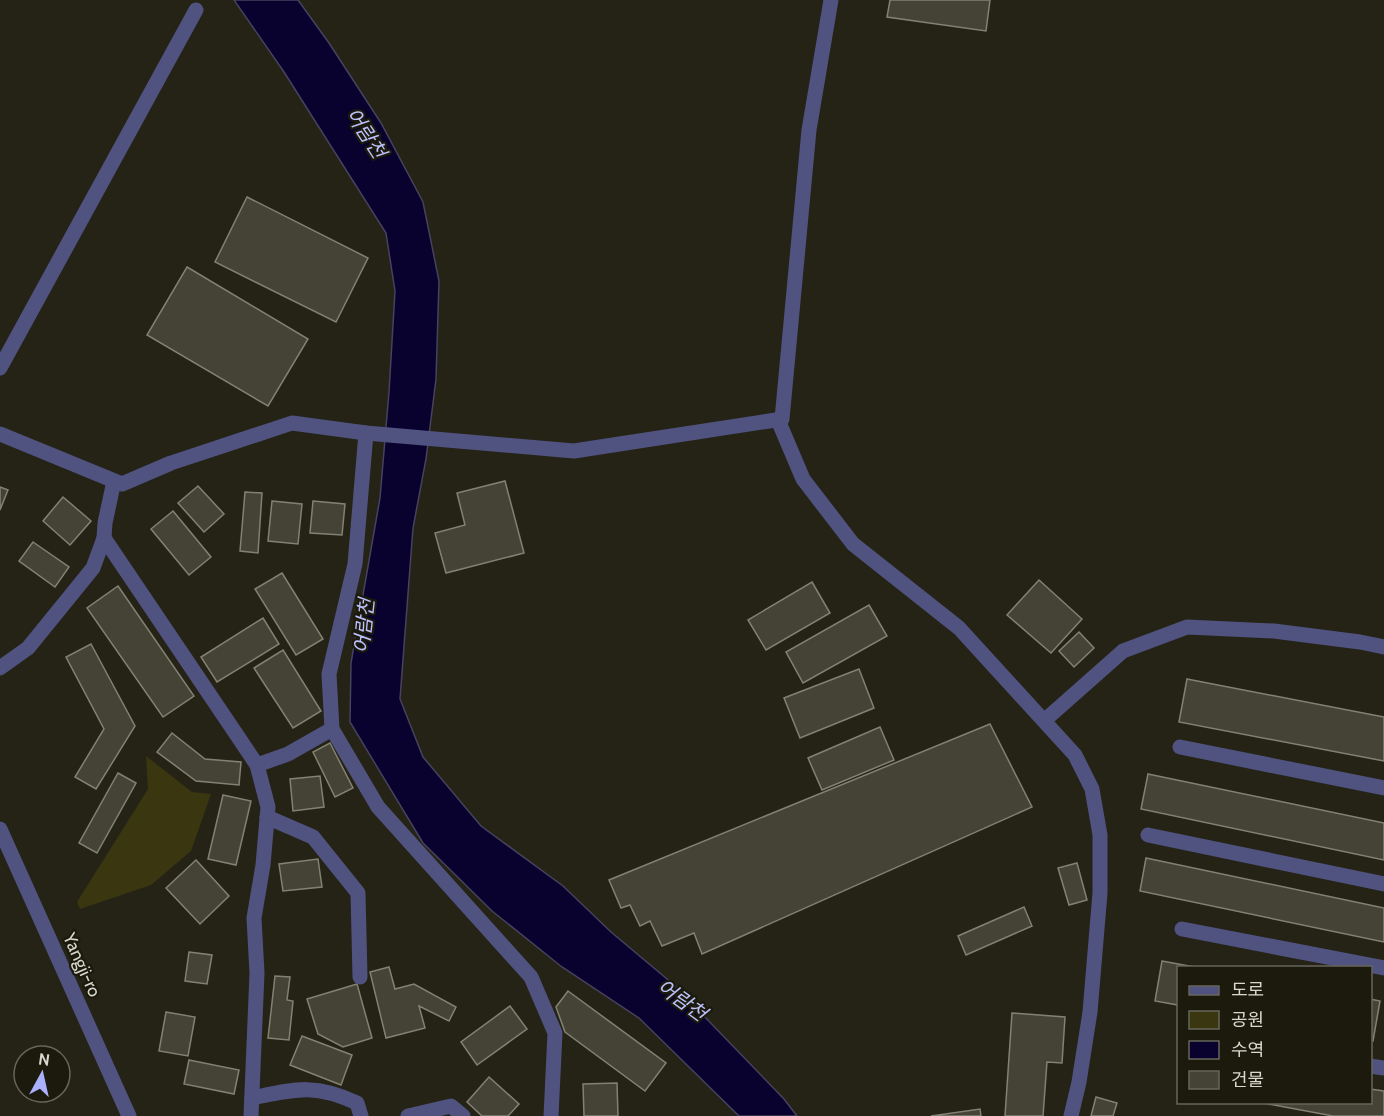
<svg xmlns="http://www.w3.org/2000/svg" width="1384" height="1116" font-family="Cabin,'Noto Sans KR',sans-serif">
<rect width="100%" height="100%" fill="#242316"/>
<polygon fill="#393610" points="146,756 192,792 211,794 191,851 151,885 80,909 77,902 148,789"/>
<polygon fill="#09022e" stroke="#47425e" stroke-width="1.5" points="234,0 298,0 329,43 381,123 423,202 439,281 436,379 426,459 413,528 400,699 423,757 481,826 563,886 611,932 673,984 784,1099 797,1116 739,1116 639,1018 562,967 492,911 423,843 350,722 351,663 380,498 389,392 395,291 386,233 284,72"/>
<g fill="#444335" stroke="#838272" stroke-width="1.5">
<polygon points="890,0 990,0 986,31 887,17"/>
<polygon points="247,197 368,258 336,322 215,262"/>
<polygon points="187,267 308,339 268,406 147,335"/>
<polygon points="505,481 524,553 446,573 435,533 465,525 457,493"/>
<polygon points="198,486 224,514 204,532 178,503"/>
<polygon points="0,487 8,490 0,510"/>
<polygon points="245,492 262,493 258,553 240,551"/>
<polygon points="63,497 91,521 70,545 43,521"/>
<polygon points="272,501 302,504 298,544 268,541"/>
<polygon points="313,501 345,504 342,535 310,533"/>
<polygon points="173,511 211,557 189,575 151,529"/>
<polygon points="33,542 69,567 55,587 19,561"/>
<polygon points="282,573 323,639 296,655 255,589"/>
<polygon points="1039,580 1082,619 1051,653 1007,615"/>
<polygon points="812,582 830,613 766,650 748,620"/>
<polygon points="118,586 194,696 163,717 87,608"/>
<polygon points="869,605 887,636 803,683 786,652"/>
<polygon points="263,618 279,644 217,682 201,657"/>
<polygon points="1079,632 1094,648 1074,667 1059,651"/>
<polygon points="91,644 135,726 96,789 75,777 104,729 66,657"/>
<polygon points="283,650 321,711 293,728 254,668"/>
<polygon points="859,669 874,708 800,738 784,698"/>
<polygon points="1187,679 1384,717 1384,761 1179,722"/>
<polygon points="990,724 1032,807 702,954 694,933 662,946 650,921 640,926 630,905 621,908 609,880"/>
<polygon points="880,727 894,760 822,790 808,758"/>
<polygon points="172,733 205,759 241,762 239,785 196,781 157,752"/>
<polygon points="330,743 353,788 335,797 313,752"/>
<polygon points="118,773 136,783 97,853 79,843"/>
<polygon points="1148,774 1384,823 1384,860 1141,809"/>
<polygon points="320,776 324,807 293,811 290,779"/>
<polygon points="223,795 251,801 236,865 208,859"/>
<polygon points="1146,858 1384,908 1384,942 1140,891"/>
<polygon points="318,859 322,887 283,891 279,864"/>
<polygon points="196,860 229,896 200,924 166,888"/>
<polygon points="1077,863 1087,900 1069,905 1058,868"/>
<polygon points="1024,907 1032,926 966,955 958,936"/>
<polygon points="189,952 212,955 207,984 185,981"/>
<polygon points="1162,961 1200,968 1178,968 1178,1005 1155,1001"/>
<polygon points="389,967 395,989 414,984 456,1007 449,1021 419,1006 425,1028 386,1038 370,972"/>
<polygon points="275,976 290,977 287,1000 293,1001 289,1040 268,1038"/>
<polygon points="357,984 372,1038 343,1047 318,1034 307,999"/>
<polygon points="568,991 666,1063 645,1091 565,1032 556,1007"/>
<polygon points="1370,999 1380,1001 1373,1041 1370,1041"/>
<polygon points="510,1006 527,1029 477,1065 461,1042"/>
<polygon points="166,1012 195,1017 188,1056 159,1051"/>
<polygon points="1012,1013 1065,1017 1062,1063 1047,1062 1043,1116 1005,1116"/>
<polygon points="302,1036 352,1055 341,1085 290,1065"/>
<polygon points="189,1060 239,1070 234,1094 184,1084"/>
<polygon points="489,1077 519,1104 508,1116 482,1116 467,1102"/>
<polygon points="617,1083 618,1116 584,1116 583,1084"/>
<polygon points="1370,1089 1384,1091 1384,1116 1333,1116 1258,1102 1370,1102"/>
<polygon points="1096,1097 1117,1103 1113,1116 1091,1116"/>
<polygon points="980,1109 981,1116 931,1116"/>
</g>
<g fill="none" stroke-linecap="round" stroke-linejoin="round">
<g stroke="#505280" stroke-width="15">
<polyline points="0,368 196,10"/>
<polyline points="778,420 803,479 853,544 959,628 1075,755 1092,789 1100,835 1100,893 1090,1012 1079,1082 1071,1116"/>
<polyline points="366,433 355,564 329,674 332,729 378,807 531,977 555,1033 551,1116"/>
<polyline points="0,434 122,484 171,463 292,423 366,433 574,451 782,419 809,130 831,0"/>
<polyline points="104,538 257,765 268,807 263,865 254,918 257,973 251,1116"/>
<polyline points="0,668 28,648 93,568 104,538 105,523 114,481"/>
<polyline points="1045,720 1123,651 1187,627 1274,631 1360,642 1384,647"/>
<polyline points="1180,747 1384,788"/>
<polyline points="257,765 288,754 332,729"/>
<polyline points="267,817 313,837 358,893 360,977"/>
<polyline points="0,829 129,1116"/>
<polyline points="1148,835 1384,884"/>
<polyline points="1182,929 1384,968"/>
<polyline points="1370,1066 1384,1068"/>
<path d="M 252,1098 C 295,1089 315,1083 357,1103 L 361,1116"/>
<polyline points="408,1116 451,1106 463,1116"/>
</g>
</g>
<g text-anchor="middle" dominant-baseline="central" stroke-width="4.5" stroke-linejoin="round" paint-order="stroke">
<g font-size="18" fill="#d8d8cf" stroke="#1b1a0d">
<text transform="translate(82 965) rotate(66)">Yangji-ro</text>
</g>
<g font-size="20" font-style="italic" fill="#bcc1fc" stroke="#1b1a0d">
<text transform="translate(366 133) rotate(57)">어람천</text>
<text transform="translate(364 626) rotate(-84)">어람천</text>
<text transform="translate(682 1000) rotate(36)">어람천</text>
</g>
</g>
<rect x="1177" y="966" width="195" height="138" fill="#1b1a0d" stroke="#67665b" stroke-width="1.5"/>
<rect x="1189" y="986" width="30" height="9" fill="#505280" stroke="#67665b" stroke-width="1.5"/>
<text x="1231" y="996" font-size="18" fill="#d8d8cf">도로</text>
<rect x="1189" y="1011" width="30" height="18" fill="#393610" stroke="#67665b" stroke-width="1.5"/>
<text x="1231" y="1026" font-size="18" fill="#d8d8cf">공원</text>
<rect x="1189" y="1041" width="30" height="18" fill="#09022e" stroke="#67665b" stroke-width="1.5"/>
<text x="1231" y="1056" font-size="18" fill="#d8d8cf">수역</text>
<rect x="1189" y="1071" width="30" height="18" fill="#444335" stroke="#67665b" stroke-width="1.5"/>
<text x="1231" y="1086" font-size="18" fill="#d8d8cf">건물</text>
<g transform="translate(42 1074) rotate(8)"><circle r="28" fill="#1b1a0d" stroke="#67665b" stroke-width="1.5"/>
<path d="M0-4.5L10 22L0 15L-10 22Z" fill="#aab0fb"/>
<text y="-9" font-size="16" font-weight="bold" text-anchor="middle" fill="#d8d8cf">N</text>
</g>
</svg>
